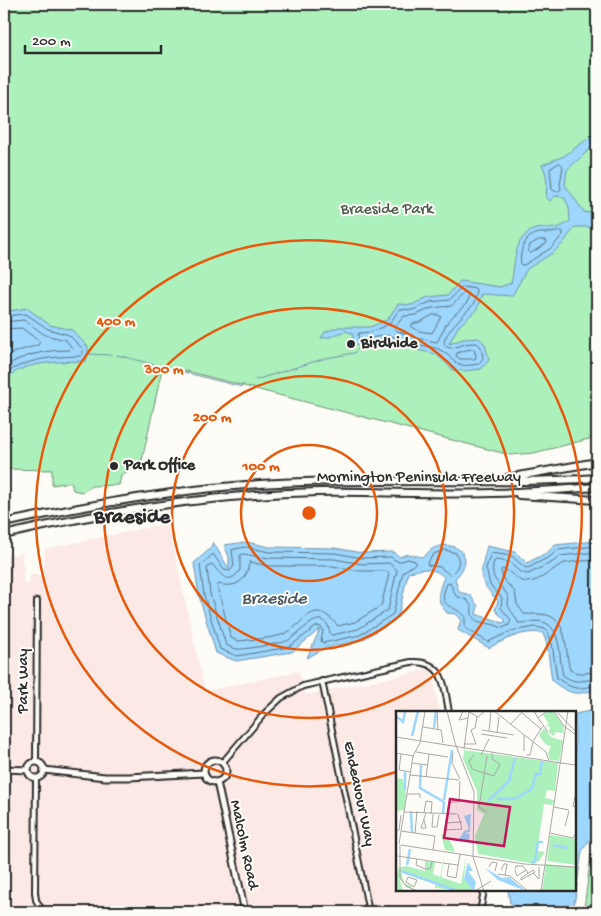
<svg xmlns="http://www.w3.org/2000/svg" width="601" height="916" font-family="'Gochi Hand',sans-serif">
<rect width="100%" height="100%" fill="#fdfcf7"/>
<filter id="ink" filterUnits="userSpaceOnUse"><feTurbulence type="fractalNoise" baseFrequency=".02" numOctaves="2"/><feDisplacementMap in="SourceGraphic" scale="10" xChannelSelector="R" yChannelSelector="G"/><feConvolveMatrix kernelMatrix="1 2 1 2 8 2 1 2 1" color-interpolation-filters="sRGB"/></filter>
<g filter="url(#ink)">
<polygon fill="#fce9e5" points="168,523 205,691 299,671 305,695 431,669 440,712 397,712 397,890 478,890 483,912 4,912 4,556 22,553 22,565 24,566 23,582 27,585 30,581 30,575 44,575 45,549"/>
<g fill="#acf0bb" stroke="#6c8e73">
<polygon points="4,4 597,4 597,437 534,453 510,455 163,365 142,460 121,476 119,485 92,486 82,492 73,490 71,482 52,485 52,470 4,469"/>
<polygon points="597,845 597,912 581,912 584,909 591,855 595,846"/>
</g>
<g fill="#9dd7fd" stroke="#6f92a9">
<path d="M 597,132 L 597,144 L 592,147 L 567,170 L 565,185 L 584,212 L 597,214 L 597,227 L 575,227 L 564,242 L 554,252 L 527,269 L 512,296 L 482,294 L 477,309 L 458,327 L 449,344 L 463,339 L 479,338 L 485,344 L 489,360 L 481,369 L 464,371 L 453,370 L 436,354 L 413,349 L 389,340 L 375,342 L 363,349 L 354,343 L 352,333 L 345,331 L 330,337 L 321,338 L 325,332 L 339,327 L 370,327 L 387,320 L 398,304 L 412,305 L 428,297 L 448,295 L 460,281 L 500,287 L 511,283 C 516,264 512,236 536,229 C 542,227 549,229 556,228 C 561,227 566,224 570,221 L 569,207 L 564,197 L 555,196 L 550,201 L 546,197 C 547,186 548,175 542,165 L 564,156 Z"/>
<path d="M 27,308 L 50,325 L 72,330 L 88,347 L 88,354 L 86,361 C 63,362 17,360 4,383 L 4,312 Z"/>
<path d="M 597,541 L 597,692 C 591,690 588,692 581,693 C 571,695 560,687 552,681 L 547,645 L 543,633 C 523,630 506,639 489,648 L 458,630 L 461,619 L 456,614 L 447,613 C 435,599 438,593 444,577 C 434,567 421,568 408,573 L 398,617 L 362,640 L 325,648 L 307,658 L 320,629 L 292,652 L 236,661 L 216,653 L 199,596 L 194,563 L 210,549 L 213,542 L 229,569 L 229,557 L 224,545 L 247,542 L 269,547 L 335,548 L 362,553 L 393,552 L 400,557 L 407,554 L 423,557 C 426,555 429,551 432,549 C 444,542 465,545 465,562 C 464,569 459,574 455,579 L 459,592 L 470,595 L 478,606 L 476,614 C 485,618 493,618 502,623 L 506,621 L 495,610 L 498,601 C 477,580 480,573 487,546 L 515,552 L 527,563 L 548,552 L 555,545 Z"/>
<polygon points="590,711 597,712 597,836 591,838 582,851 574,906 563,912 519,912 519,907 510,903 508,890 575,890 575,714"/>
</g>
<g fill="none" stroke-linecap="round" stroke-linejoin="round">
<g stroke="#59707f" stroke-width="1">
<polygon points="560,163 563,166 560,184 561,189 559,191 554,191 552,189 550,169"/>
<path d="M 561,231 L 563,232 L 563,235 L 551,248 L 524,265 L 521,265 C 519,251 524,235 540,233 C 547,233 554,233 561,231 Z"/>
<polygon points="539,240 546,240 547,243 531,253 529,253 528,251 530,245"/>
<path d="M 463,287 L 476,289 L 477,292 C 476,296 475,303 472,306 C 470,309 428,346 451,348 C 454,348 458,346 462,345 C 467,343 472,343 477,343 L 481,347 L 483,358 L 479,364 C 448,369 459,359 438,349 C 431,346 422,346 415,344 C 392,337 387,330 364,342 L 359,340 L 358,335 L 359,333 L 371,332 L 389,324 L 400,309 L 413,310 L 430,302 L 449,300 Z"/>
<polygon points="465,293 469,295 467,303 448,321 437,342 416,338 395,330 395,327 404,316 416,315 432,308 451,306"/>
<polygon points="433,315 439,315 441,317 432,333 419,331 411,327 412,324 420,322"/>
<path d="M 4,316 L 26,314 L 48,329 L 69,335 L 83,349 L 83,353 L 81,356 C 50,357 30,358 4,374"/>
<path d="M 4,322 L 24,320 L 45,335 L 66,340 L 72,348 L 70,350 C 46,350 25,354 4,367"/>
<polyline points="4,329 22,328 40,342 38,345 15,352 4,358"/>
<polygon points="474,349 476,356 475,359 460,359 456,356 457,353 466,350"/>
<path d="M 597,546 L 557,550 L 551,556 L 528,568 L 524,567 L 512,556 L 491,553 L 486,568 L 490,585 L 502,598 L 501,608 L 511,620 L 509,625 L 503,628 C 499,627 496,625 491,624 C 478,622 470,621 472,607 L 467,600 L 456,596 L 450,583 L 447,584 C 436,609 453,604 465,616 L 465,628 L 488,642 L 511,631 L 536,627 L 545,629 L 548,632 L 552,644 L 557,678 C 564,683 572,689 580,688 C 587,688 590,685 597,687"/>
<polygon points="246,547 269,552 335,553 362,558 391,557 398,562 408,559 415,561 416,563 403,572 393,614 360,635 323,643 321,641 323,631 321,627 317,626 289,647 237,656 220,649 204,595 200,566 213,554 224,570 230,571 234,566 232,550"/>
<path d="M 445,550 L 456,553 C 461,563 458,568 450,575 L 440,567 L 428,565 L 427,563 L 434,554 Z"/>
<path d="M 597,552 L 560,556 L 553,562 L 528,574 L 520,572 L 509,562 L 497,560 L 494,561 C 489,579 498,581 506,593 C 510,598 508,600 508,605 C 509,609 516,616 518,623 C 524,623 531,621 538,621 C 563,623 558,657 563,675 C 579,687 582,677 597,681"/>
<path d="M 242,554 L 269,558 L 334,559 L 362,564 L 389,563 L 397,570 L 388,610 L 358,629 L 333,635 L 330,634 C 325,601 299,635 287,641 C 282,643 243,650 237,649 C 234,649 229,646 226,645 L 210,594 L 207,568 L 212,564 C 220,574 229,587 240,570 L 240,556 Z"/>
<path d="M 597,560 C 587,561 575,561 565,563 C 554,566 541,583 526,582 C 516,581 511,570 502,569 L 501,571 L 503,579 L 515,592 L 517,604 L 524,614 C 531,615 539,613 547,615 C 569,621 565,654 570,670 C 579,676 587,671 597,673"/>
<path d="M 250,562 L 268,566 L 333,566 L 359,571 L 386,571 L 389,574 L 381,606 L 355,622 L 338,626 C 312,595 306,624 284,634 C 275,638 249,640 238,641 L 231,638 L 217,586 L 219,584 C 230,587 241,585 246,574 C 248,570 248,566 250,562 Z"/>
</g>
<g stroke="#6f92a9" stroke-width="1">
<polyline points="87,354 111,355"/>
<polyline points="117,355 242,387 244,384"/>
<polyline points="255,380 326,358 354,353 360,347"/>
</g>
<g stroke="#2b2b2b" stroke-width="8">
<g id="street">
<polyline points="322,681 369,912"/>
<polyline points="36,762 37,601"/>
<path d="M 222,763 L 264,714 L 281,698 L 303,686 L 411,662 C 445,660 444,686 449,712"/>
<polyline points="36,778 35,892 36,900 43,912"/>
<polyline points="480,912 484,890"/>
</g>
</g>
<g stroke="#2b2b2b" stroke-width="9">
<g id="secondary">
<circle cx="215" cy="771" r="11"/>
<circle cx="36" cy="770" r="8"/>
<polyline points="4,769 28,770"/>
<polyline points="44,770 105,777 129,777 204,773"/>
<polyline points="217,782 245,912"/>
</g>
</g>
<g stroke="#2b2b2b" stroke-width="10">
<g id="highway">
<polyline points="507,478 597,462"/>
<polyline points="519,495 597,500"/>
<path d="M 4,523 C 83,506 165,491 246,485 C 363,476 480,486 597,478"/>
<path d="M 4,535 C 106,511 213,494 318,492 C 376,491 434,495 492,493 C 527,492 562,490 597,487"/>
</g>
</g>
<use href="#street" stroke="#fdfcf7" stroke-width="4"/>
<use href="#secondary" stroke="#fdfcf7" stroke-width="5"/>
<use href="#highway" stroke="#fdfcf7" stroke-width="6"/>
</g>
</g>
<g fill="none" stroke="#e8590c" stroke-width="2.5">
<circle cx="309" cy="513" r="68"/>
<circle cx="309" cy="513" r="137"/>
<circle cx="309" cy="513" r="205"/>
<path d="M396 772A273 273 0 1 1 497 711"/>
</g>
<g fill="#2b2b2b" stroke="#fdfcf7" stroke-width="2">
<circle cx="351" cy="344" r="5"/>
<circle cx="114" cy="466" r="5"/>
</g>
<g text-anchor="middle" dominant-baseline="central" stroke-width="4" stroke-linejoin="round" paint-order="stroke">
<g font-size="16" fill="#4b5c4f" stroke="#fdfcf7">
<text x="387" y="210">Braeside Park</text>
</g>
<g font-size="16" font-weight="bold" fill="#2b2b2b" stroke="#fdfcf7" text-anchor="start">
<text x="361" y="344">Birdhide</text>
<text x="124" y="466">Park Office</text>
</g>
<g font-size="16" fill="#2b2b2b" stroke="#fdfcf7">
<text x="419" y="478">Mornington Peninsula Freeway</text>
<text transform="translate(24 681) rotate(-90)">Park Way</text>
<text transform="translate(358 794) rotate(78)">Endeavour Way</text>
<text transform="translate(243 845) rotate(78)">Malcolm Road</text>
</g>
<g font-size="18" font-style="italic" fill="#485660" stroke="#fdfcf7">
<text x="274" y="599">Braeside</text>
</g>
<g font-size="21" font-weight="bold" fill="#2b2b2b" stroke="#fdfcf7">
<text x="132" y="518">Braeside</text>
</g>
</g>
<g transform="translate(396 711)">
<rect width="180" height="180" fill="#fdfcf7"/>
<path d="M 152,0 L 157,0 L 168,16 L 167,22 L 159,21 L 158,25 L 153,22 L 154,15 L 149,16 L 153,13 L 147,4 ZM 148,17 L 155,26 L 167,30 L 163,50 L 154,49 L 152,42 L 155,35 L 149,33 L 143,24 ZM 68,39 L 162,52 L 159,80 L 151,79 L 149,87 L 158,89 L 157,94 L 148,93 L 141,140 L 149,141 L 143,150 L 134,152 L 82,143 L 79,125 L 88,103 L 81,99 L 81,80 L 67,48 ZM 0,67 L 7,68 L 10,84 L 8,99 L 0,100 ZM 45,123 L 53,127 L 59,141 L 49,139 ZM 154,124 L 180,128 L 180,154 L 151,150 ZM 49,141 L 45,166 L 65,173 L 70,145 L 68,168 L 76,176 L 76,180 L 39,177 L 39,173 L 5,161 L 8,172 L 17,176 L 12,177 L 3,167 L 7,180 L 1,180 L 0,157 L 2,162 L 2,157 L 10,155 L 29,160 L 29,150 L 39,151 L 37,163 L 44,166 ZM 150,153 L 180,156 L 180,180 L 146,180 Z" fill="#acf0bb"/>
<path d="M 75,103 L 74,121 L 69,122 L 74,123 L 73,130 L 62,130 L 68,120 L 73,118 L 68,105 ZM 72,151 L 77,160 L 72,160 L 80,171 L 78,180 L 68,168 ZM 89,157 L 106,167 L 113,166 L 130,180 L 102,169 Z" fill="#9dd7fd"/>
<path fill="none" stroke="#9dd7fd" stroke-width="2.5" d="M 0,5 L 7,11 L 9,1M 38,17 L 40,0M 16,25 L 22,0M 25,54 L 24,77 L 48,91 L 47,102M 9,61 L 9,79M 101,88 L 118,88 L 131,81 L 136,77 L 140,63 L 144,63 L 146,50M 48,89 L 56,39M 92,90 L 113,70 L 119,47M 15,100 L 16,121M 157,134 L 172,137M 135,152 L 139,151 L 142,131 L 147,131M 11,154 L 14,138M 5,160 L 27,168M 28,168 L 61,180"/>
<path fill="none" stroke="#a9a8a5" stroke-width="1" d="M 41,0 L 42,18M 51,0 L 59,32 L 78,81 L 77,146 L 88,180M 67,0 L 63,9 L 72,7M 98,0 L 150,41 L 153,50M 138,0 L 142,7 L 151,0M 158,0 L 167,14 L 180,24M 73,1 L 82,6 L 89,0M 126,2 L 145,18M 162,2 L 180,21M 142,7 L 152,21M 115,13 L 127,0M 27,16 L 45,19 L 47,32M 75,19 L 79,17 L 81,6M 86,19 L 118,24M 93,20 L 95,0M 101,22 L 103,6M 85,23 L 111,27M 0,26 L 165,52M 137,30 L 147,15M 68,33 L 80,33 L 75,19M 68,38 L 73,0M 128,40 L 128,24M 20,41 L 52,46M 0,42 L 18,45M 57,42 L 56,52 L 64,68M 5,43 L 3,59 L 15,61M 78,44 L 73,50 L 76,58 L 98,65 L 104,53 L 96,48 L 96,42M 85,44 L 93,28M 131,44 L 134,44 L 137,31M 91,45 L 83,96 L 91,101M 16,52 L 32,54M 165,52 L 180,54M 14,64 L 63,69M 30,66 L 33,43M 180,82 L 177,95 L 180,96M 11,83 L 24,83 L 24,87M 63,91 L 64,70M 158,96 L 173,99M 8,101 L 61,103M 28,102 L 30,90 L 36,91 L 35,103M 37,103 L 36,116 L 41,116 L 43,104M 62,103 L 66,118 L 49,119 L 53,91 L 63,91M 28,109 L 30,117 L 25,117 L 30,102M 50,112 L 66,111M 169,115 L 173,100M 0,119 L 3,119 L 5,104M 5,120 L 39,125 L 37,139M 19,122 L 21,100M 154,122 L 177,127 L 180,122M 3,133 L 17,45 L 24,32 L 29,0M 4,134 L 4,167 L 10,175 L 21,180M 5,134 L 128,153 L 180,156M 2,145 L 46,152M 21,148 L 20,154 L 29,158 L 34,158 L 36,151M 47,152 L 62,154M 53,153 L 51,165 L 60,167 L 64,143M 93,156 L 96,151 L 101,152 L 99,160M 119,158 L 120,155 L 127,155 L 132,162M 105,159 L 108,153 L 111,153 L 109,164M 119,159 L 121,165 L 130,159M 137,159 L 139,161 L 125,169 L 125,167 ZM 137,162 L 143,168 L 143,156M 102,163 L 114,165 L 132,180M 18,176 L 10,171 L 12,166 L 21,169 L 18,176M 79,180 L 95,170M 145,180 L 172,0"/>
<path fill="#c2185b" fill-opacity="0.15" stroke="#c2185b" stroke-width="2.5" d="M 54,88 L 114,96 L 108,135 L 48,127 Z"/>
<rect width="180" height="180" fill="none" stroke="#2b2b2b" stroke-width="2.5"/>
</g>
<circle cx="309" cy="513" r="8" fill="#e8590c" stroke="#fdfcf7" stroke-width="2.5"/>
<g font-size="15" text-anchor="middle" font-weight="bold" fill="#e8590c" stroke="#fdfcf7" stroke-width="4" stroke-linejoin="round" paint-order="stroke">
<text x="116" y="325">400 m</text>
<text x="164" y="373">300 m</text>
<text x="212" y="421">200 m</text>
<text x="261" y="470">100 m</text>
</g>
<rect width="601" height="916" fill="none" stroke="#fdfcf7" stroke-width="20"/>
<rect x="10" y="10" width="581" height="896" fill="none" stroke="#2b2b2b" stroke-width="2" filter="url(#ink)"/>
<path d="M25 45v8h136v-8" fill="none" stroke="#2b2b2b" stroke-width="2.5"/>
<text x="32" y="45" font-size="15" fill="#2b2b2b" stroke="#fdfcf7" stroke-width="4" paint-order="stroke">200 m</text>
</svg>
